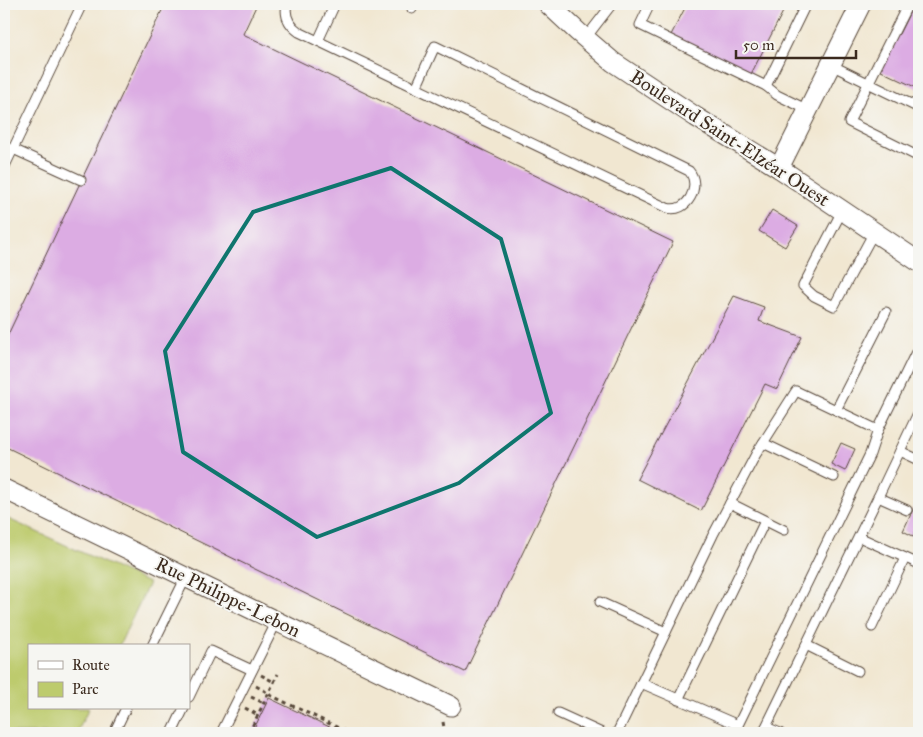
<svg xmlns="http://www.w3.org/2000/svg" width="923" height="737" font-family="'IM FELL Great Primer',serif">
<rect width="100%" height="100%" fill="#f6f6f2"/>
<filter id="ink" filterUnits="userSpaceOnUse"><feTurbulence type="fractalNoise" baseFrequency=".02" numOctaves="2"/><feDisplacementMap in="SourceGraphic" scale="10" xChannelSelector="R" yChannelSelector="G"/><feConvolveMatrix kernelMatrix="1 2 1 2 8 2 1 2 1" color-interpolation-filters="sRGB"/></filter>
<filter id="wash" filterUnits="userSpaceOnUse"><feTurbulence type="fractalNoise" baseFrequency=".0096" numOctaves="4" result="noise"/><feDisplacementMap in="SourceGraphic" scale="20" xChannelSelector="R" yChannelSelector="G"/><feGaussianBlur stdDeviation="1.12" result="paint"/><feColorMatrix in="noise" values="0 0 0 0 0 0 0 0 0 0 0 0 0 0 0 0 0 1.4 0 .05"/><feComposite in="paint" operator="in"/></filter>
<g filter="url(#wash)">
<rect width="100%" height="100%" fill="#f1e7d1"/>
<polygon fill="#bdcb6d" stroke="#7c7a46" points="4,517 149,583 119,646 29,646 29,708 89,708 77,733 4,733"/>
<g id="blocks">
<g fill="#dcace3">
<polygon points="165,4 257,4 243,34 673,242 465,672 4,446 4,343"/>
<polygon points="687,4 787,4 750,76 671,35"/>
<polygon points="914,4 919,4 919,89 879,70 895,33 899,34"/>
<polygon points="772,210 798,226 785,247 759,231"/>
<polygon points="734,296 764,307 759,321 802,337 777,389 765,384 701,511 637,479"/>
<polygon points="841,443 855,449 845,471 831,464"/>
<polygon points="919,497 919,533 916,531 913,536 903,531"/>
<polygon points="269,698 342,733 252,733"/>
</g>
</g>
</g>
<g filter="url(#ink)">
<use href="#blocks" fill-opacity="0" stroke="#564639" stroke-width="1"/>
<g fill="none" stroke-linecap="round" stroke-linejoin="round">
<g stroke="#564639" stroke-width="11">
<g id="lane">
<path d="M 287,4 C 284,16 289,25 299,32 L 667,208 C 687,214 702,186 689,171 L 435,46 L 416,88"/>
<polyline points="650,4 640,25 766,86 777,95 808,110"/>
<polyline points="908,4 849,122 919,157"/>
<polyline points="412,9 414,4"/>
<polyline points="585,39 612,4"/>
<polyline points="318,41 335,4"/>
<polyline points="831,65 919,108"/>
<polyline points="766,86 806,4"/>
<polyline points="13,149 81,180"/>
<polyline points="4,168 82,4"/>
<polyline points="842,211 803,286 814,296 834,306 874,232"/>
<polyline points="836,410 886,312"/>
<polyline points="763,443 834,477"/>
<polyline points="900,451 919,460"/>
<polyline points="730,503 784,530"/>
<polyline points="907,510 878,497 919,411"/>
<polyline points="859,537 919,564"/>
<polyline points="600,602 666,632"/>
<polyline points="872,627 905,558"/>
<polyline points="806,645 858,671"/>
<polyline points="152,646 186,577"/>
<polyline points="641,683 738,725 870,454 878,430"/>
<polyline points="189,697 211,651 252,670"/>
<polyline points="678,700 765,521"/>
<polyline points="558,713 602,733"/>
<polyline points="766,727 780,733"/>
<polyline points="114,733 126,708"/>
<polyline points="172,733 184,708"/>
<polyline points="221,733 277,621"/>
<polyline points="617,733 713,535 756,454 796,391 878,430 919,346"/>
<polyline points="763,733 878,497"/>
</g>
</g>
<g stroke="#564639" stroke-width="21">
<g id="street">
<polyline points="548,4 578,32 613,62 696,117 779,168 919,262"/>
<polyline points="779,168 861,4"/>
<polyline points="4,489 451,706"/>
</g>
</g>
<g stroke="#564639" stroke-width="3" stroke-dasharray="4 4" stroke-linecap="butt">
<polyline points="261,675 274,682"/>
<polyline points="256,686 265,691 268,694 349,733"/>
<polyline points="251,697 266,704"/>
<polyline points="245,708 258,715"/>
<polyline points="443,722 445,733"/>
<polyline points="249,733 278,674"/>
</g>
<use href="#lane" stroke="#fff" stroke-width="9"/>
<use href="#street" stroke="#fff" stroke-width="19"/>
</g>
</g>
<path fill="none" stroke="#0f766e" stroke-width="4" stroke-linejoin="round" d="M 391,168 L 501,239 L 551,413 L 459,483 L 317,537 L 183,452 L 165,351 L 253,212 Z"/>
<g text-anchor="middle" dominant-baseline="central" stroke-width="4" stroke-linejoin="round" paint-order="stroke">
<g font-size="19" fill="#3b2a1e" stroke="#f6f6f2">
<text transform="translate(730 138) rotate(33)">Boulevard Saint-Elzéar Ouest</text>
<text transform="translate(228 597) rotate(26)">Rue Philippe-Lebon</text>
</g>
</g>
<rect width="923" height="737" fill="none" stroke="#f6f6f2" stroke-width="20"/>
<rect x="28" y="644" width="162" height="65" fill="#f6f6f2" stroke="#aba49d"/>
<rect x="38" y="661" width="25" height="8" fill="#ffffff" stroke="#aba49d"/>
<text x="72" y="670" font-size="15" fill="#3b2a1e">Route</text>
<rect x="38" y="682" width="25" height="15" fill="#bdcb6d" stroke="#aba49d"/>
<text x="72" y="694" font-size="15" fill="#3b2a1e">Parc</text>
<path d="M736 50v8h120v-8" fill="none" stroke="#3b2a1e" stroke-width="2.5"/>
<text x="743" y="50" font-size="15" fill="#3b2a1e" stroke="#f6f6f2" stroke-width="4" paint-order="stroke">50 m</text>
</svg>
